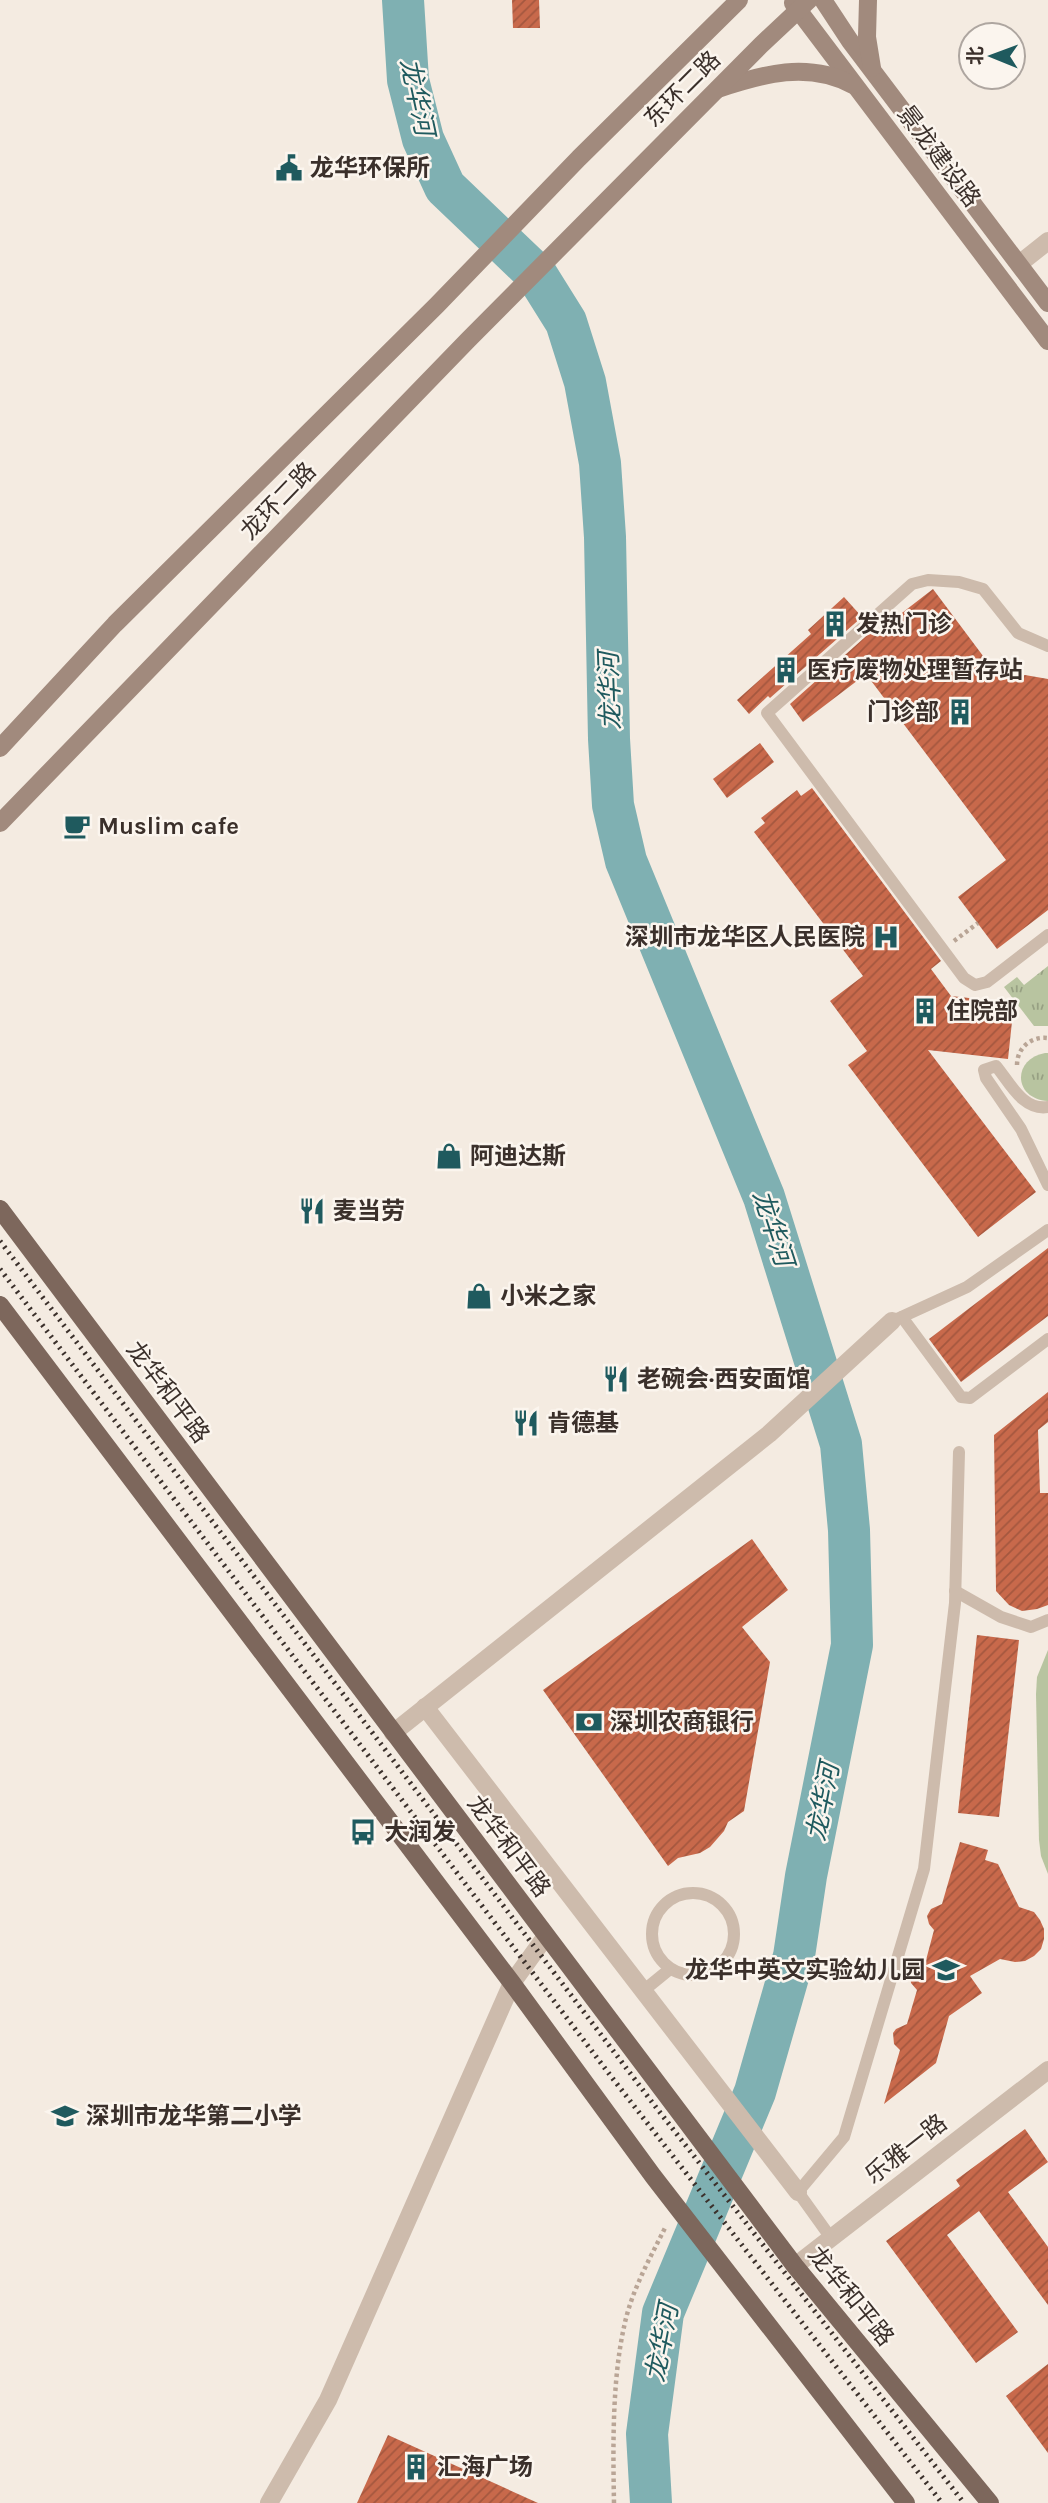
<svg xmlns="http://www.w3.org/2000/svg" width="1048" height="2503" font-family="Karla,'Noto Sans SC',sans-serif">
<defs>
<pattern id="grass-tufts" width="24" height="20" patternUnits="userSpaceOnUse" patternTransform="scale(1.75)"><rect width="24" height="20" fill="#b8c4a0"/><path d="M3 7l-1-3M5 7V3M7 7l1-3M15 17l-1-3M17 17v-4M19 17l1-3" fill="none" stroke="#97a083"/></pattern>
<pattern id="building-hatch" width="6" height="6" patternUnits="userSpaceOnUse" patternTransform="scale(1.75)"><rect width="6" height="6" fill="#c8694b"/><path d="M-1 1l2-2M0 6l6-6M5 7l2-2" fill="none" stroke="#a4573f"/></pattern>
</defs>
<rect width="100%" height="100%" fill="#f4ebe1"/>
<g fill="url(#grass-tufts)">
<polygon points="1048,966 1048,1026 1034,1026 1004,987 1017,977 1024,985"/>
<path d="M 1045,1053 L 1048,1053 L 1048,1101 C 1013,1099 1012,1059 1045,1053 Z"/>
</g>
<polygon fill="#b8c4a0" points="1048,1650 1048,1874 1041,1856 1039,1840 1036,1694 1037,1677"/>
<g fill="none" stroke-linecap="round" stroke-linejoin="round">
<polyline stroke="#7fb0b2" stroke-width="42" points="403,0 408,80 423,139 445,187 536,274 566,322 585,382 600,463 605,537 609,739 613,805 626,861 764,1197 841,1444 849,1530 852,1645 806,1876 794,1956 755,2092 663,2313 647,2434 651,2503"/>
</g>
<g fill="url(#building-hatch)">
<polygon points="512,0 539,0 540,28 513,28"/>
<polygon points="933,589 1001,680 1025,675 1048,679 1048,910 997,949 958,897 1006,860 866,674 803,722 790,704 873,630 876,633"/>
<polygon points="844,597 862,617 779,690 770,698 768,696 749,714 737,700 811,634 808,630"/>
<polygon points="760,743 774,762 727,798 713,779"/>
<polygon points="812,788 941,961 931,969 951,996 1014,1003 1008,1059 928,1050 1036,1192 978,1237 848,1065 867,1051 830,1001 863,976 754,832 765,823 761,818 797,790 801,796"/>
<polygon points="1048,1248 1048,1316 961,1382 929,1339"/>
<polygon points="1048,1392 1048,1422 1038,1430 1040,1493 1048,1493 1048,1605 1037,1609 1022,1611 1009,1605 996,1591 994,1435"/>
<polygon points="752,1539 788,1590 742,1627 770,1662 744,1811 728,1822 724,1831 710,1847 700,1853 678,1858 668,1866 543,1690"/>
<polygon points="977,1635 1019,1640 999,1817 958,1813"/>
<polygon points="960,1842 988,1850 985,1860 998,1864 1019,1907 1034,1912 1040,1920 1044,1929 1044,1939 1041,1949 1034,1956 1025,1961 1015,1962 1000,1959 970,1976 982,1993 949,2016 936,2063 884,2104 900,2050 894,2044 893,2033 896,2029 907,2024 917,1990 911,1983 910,1975 913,1968 925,1964 934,1930 929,1924 927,1916 931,1909 942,1904"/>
<polygon points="1025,2129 1048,2162 1008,2192 1048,2247 1048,2305 979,2211 947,2235 1018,2332 976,2363 886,2241 960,2186 956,2180"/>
<polygon points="1048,2364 1048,2453 1006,2396"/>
<polygon points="388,2435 538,2503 357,2503"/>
</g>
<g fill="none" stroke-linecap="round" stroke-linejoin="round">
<g stroke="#b9a596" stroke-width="4.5" stroke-dasharray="3.5 3.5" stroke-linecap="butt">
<polyline points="954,941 978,923"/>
<path d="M 1017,1065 C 1017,1048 1031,1036 1048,1038"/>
<path d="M 614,2503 C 613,2448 612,2381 624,2327 C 631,2292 649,2260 665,2228"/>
</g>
<g stroke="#cdbbac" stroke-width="12">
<polyline points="1048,646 1018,633 983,589 959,582 928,580 912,584 767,713 964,978 975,985 987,982 1048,935"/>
<path d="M 1048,1107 C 1023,1111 1010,1083 996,1066 L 984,1070 L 986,1078 L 1021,1129 L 1048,1185"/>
<polyline points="902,1317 961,1397 970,1398 1048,1339"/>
<polyline points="895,1320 967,1287 1048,1230"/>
<polyline points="955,1591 1001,1617 1031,1627 1048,1620"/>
<circle cx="693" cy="1934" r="41"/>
<polyline points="643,1991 670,1969"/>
<polyline points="831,2238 798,2192 844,2137 924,1869 955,1603 959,1452"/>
</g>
<g stroke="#cdbbac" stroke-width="18">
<polyline points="1019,264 1048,241"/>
<polyline points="425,1707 798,2192"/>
<polyline points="393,1733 769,1434 892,1321"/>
<polyline points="269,2503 328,2400 512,1983 546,1936"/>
</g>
<polyline stroke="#cdbbac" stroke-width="18" points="795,2266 1048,2070"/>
<g stroke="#a18a7d" stroke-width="18">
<polyline points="823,0 850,41 1048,303"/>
<polyline points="868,0 867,37 872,68"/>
<polyline points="793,3 1048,341"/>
<path d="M 718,89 C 763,74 808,61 853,85"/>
<polyline points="0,748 115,624 437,305 579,158 739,0"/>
<polyline points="0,823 468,340 761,45 809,0"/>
</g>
<g stroke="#7d675c" stroke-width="18">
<polyline points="0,1209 795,2266 990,2503"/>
<polyline points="0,1305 512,1983 653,2176 906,2503"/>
</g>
<g stroke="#3b302b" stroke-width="5" stroke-dasharray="2 5" stroke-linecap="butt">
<polyline points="0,1241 655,2106 964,2503"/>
<polyline points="0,1269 610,2075 942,2503"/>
</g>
</g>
<defs>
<g id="civic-bare" transform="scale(2.1)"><path d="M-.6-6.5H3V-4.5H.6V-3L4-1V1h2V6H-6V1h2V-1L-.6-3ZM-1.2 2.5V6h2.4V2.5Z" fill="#1f5a5e" stroke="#fbf5ee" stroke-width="2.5" paint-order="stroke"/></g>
<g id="building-bare" transform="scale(2.1)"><path d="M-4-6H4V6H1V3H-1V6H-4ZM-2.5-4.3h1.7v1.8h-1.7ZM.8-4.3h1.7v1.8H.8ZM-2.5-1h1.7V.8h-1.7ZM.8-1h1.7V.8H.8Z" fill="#1f5a5e" stroke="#fbf5ee" stroke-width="2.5" paint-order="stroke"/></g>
<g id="cafe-bare" transform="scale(2.1)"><path d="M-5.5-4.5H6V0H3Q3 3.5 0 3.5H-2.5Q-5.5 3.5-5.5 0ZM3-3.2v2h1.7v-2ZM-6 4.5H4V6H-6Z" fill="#1f5a5e" stroke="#fbf5ee" stroke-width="2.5" paint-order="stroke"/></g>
<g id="hospital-bare" transform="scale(2.1)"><path d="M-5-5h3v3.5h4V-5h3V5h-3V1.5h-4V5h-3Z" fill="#1f5a5e" stroke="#fbf5ee" stroke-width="2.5" paint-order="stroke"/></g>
<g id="shop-bare" transform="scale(2.1)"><path d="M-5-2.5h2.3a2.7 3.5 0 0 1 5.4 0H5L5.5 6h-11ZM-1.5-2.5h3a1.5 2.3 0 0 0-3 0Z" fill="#1f5a5e" stroke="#fbf5ee" stroke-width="2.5" paint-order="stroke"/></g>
<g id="restaurant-bare" transform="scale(2.1)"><path d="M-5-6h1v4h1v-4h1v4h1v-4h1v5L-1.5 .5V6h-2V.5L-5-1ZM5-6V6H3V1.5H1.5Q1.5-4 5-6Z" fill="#1f5a5e" stroke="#fbf5ee" stroke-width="2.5" paint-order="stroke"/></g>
<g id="bank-bare" transform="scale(2.1)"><path d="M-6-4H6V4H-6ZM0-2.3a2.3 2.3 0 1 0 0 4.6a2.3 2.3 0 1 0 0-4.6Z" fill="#1f5a5e" stroke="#fbf5ee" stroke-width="2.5" paint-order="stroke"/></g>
<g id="bus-bare" transform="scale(2.1)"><path d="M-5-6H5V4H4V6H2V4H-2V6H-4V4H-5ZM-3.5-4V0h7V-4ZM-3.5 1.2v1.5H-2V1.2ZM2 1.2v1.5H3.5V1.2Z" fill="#1f5a5e" stroke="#fbf5ee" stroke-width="2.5" paint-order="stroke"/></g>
<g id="school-bare" transform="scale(2.1)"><path d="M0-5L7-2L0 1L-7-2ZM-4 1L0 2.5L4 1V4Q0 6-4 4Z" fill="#1f5a5e" stroke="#fbf5ee" stroke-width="2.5" paint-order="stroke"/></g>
</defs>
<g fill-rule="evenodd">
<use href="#civic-bare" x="289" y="168"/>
<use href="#building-bare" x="835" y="624"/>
<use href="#building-bare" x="786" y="670"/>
<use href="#building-bare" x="960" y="712"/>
<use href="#cafe-bare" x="77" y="826"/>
<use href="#hospital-bare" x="886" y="937"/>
<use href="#building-bare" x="925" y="1011"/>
<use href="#shop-bare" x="449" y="1156"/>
<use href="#restaurant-bare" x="312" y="1211"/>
<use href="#shop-bare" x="479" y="1296"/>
<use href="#restaurant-bare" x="616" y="1379"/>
<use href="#restaurant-bare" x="526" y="1423"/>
<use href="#bank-bare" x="589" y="1722"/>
<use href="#bus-bare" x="363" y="1832"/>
<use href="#school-bare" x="946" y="1970"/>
<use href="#school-bare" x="65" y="2116"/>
<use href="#building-bare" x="416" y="2467"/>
</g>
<g text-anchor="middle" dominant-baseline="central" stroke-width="5" stroke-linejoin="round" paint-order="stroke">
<g font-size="24" fill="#3b302b" stroke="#fbf5ee">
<text transform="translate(682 89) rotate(-45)">东环二路</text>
<text transform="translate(939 156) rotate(53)">景龙建设路</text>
<text transform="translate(278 501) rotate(-46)">龙环二路</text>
<text transform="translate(168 1392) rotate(53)">龙华和平路</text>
<text transform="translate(509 1846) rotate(53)">龙华和平路</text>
<text transform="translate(906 2149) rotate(-38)">乐雅一路</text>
<text transform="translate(851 2296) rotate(51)">龙华和平路</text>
</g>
<g font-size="24" font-weight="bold" fill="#3b302b" stroke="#fbf5ee" text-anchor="start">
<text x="310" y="168">龙华环保所</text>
<text x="856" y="624">发热门诊</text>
<text x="807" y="670">医疗废物处理暂存站</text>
<text x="939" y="712" text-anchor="end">门诊部</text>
<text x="98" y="826">Muslim cafe</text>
<text x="865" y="937" text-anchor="end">深圳市龙华区人民医院</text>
<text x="946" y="1011">住院部</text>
<text x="470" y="1156">阿迪达斯</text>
<text x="333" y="1211">麦当劳</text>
<text x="500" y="1296">小米之家</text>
<text x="637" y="1379">老碗会·西安面馆</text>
<text x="547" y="1423">肯德基</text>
<text x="610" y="1722">深圳农商银行</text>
<text x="384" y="1832">大润发</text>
<text x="925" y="1970" text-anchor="end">龙华中英文实验幼儿园</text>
<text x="86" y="2116">深圳市龙华第二小学</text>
<text x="437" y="2467">汇海广场</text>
</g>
<g font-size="26" font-style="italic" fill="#1f5a5e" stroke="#fbf5ee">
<text transform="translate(417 97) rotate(78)">龙华河</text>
<text transform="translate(610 691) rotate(-92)">龙华河</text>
<text transform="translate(773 1228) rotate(72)">龙华河</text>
<text transform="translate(823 1802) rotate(-79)">龙华河</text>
<text transform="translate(662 2343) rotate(-79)">龙华河</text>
</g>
</g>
<g transform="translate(992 56) rotate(271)"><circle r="33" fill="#fbf5ee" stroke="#aea6a0" stroke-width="2"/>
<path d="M0-5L12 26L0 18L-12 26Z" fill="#1f5a5e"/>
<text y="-10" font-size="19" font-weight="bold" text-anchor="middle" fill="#3b302b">北</text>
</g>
</svg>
